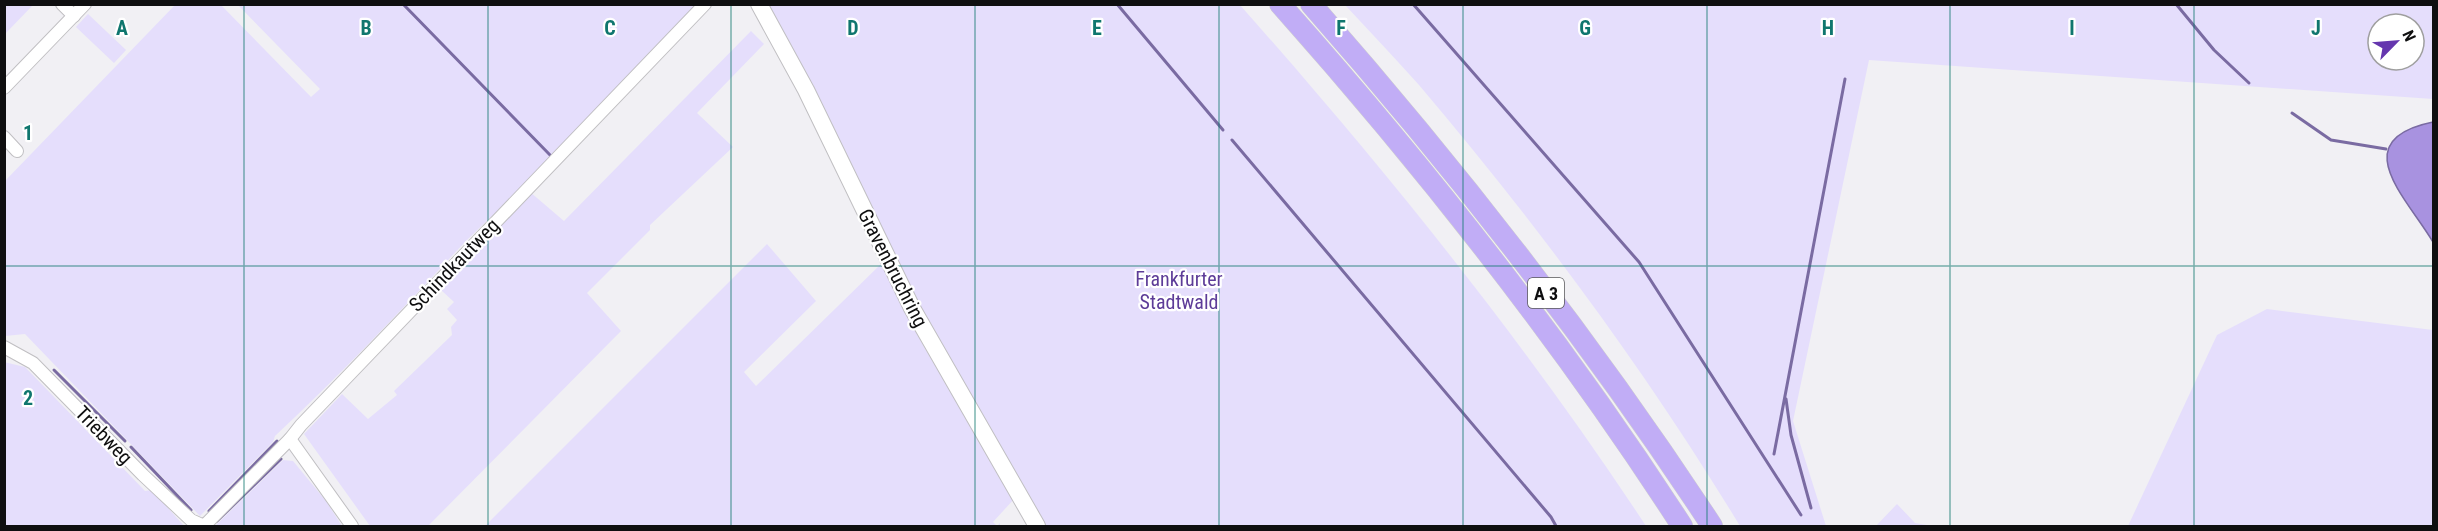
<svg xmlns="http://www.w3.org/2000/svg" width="2438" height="531" font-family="'Roboto Condensed',sans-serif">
<rect width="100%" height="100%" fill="#f1f0f4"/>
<g fill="#e5defc" fill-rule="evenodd">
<polygon points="4,5 33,5 5,34 4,34"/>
<path d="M 175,5 L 221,5 L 311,97 L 320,89 L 238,5 L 698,5 C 642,63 588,122 531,179 C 505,205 475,230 450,258 C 393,319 336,379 275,436 L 273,442 L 200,516 L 25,334 L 5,336 L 4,182 Z"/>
<path d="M 764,5 L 1240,5 C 1386,170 1525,342 1646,526 L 1044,526 L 897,268 Z"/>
<path d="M 1345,5 L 2433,5 L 2433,99 L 1869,60 L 1793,421 L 1826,526 L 1740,526 C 1646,371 1537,224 1419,85 C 1395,58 1370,32 1345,5 ZM 2378,24 L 2414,24 L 2414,60 L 2378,60 Z"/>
<polygon points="88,14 126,50 114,63 76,27"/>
<polygon points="751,31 764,44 697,113 733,147 650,225 650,230 587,293 621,331 428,526 370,526 304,434 342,394 368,419 397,395 394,391 452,335 451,327 457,320 447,309 454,302 441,290 448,283 446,279 530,192 564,221"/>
<polygon points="767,244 816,301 744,372 756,386 881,264 924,347 1015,498 993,522 997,526 1000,523 1000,526 485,526"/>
<polygon points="2267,309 2433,330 2433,526 2128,526 2217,335"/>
<polygon points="4,362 25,367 145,491 152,490 184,526 5,526"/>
<polygon points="283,460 293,461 326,501 342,526 215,526"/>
<polygon points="1897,504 1915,523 1933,526 1876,526"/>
</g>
<path fill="#a892e0" stroke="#7a6ba2" stroke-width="1.5" d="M 2433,122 L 2434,122 L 2433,242 C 2407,198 2344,140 2433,122 Z"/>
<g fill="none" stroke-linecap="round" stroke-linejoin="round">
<g stroke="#7a6ba2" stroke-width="3">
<polyline points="403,4 551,156"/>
<polyline points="1117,4 1223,130"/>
<polyline points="1413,4 1639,262 1801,515"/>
<polyline points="2176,4 2214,50 2249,83"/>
<polyline points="2292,113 2331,140 2386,149"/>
<polyline points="1232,140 1551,517 1556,526"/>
<polyline points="54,370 125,441"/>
<polyline points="1786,399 1791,435 1811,508"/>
<polyline points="131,447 191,510"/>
<polyline points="1774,454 1845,79"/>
<polyline points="209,511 277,441"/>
<polyline points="217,521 281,459"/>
</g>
<g stroke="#c0bfc2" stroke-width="14">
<g id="street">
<polyline points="62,4 74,16"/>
<polyline points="4,88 85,4"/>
<polyline points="4,137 17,151"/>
<polyline points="4,347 33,363 143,475 191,520 204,526 290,439 301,425 705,4"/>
<polyline points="290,439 352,526"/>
</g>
</g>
<g stroke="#c0bfc2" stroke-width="18">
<polyline id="secondary" points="759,4 806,90 912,308 1037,526"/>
</g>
<g stroke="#cfcfcf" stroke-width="22">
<g id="highway">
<path d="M 1280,4 C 1426,168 1563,342 1682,526"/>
<path d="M 1311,4 C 1456,169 1592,343 1712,526"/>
</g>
</g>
<use href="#street" stroke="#fff" stroke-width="12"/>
<use href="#secondary" stroke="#fff" stroke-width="16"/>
<use href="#highway" stroke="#c1adf6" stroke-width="21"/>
</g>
<path fill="none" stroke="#0f766e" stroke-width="1.5" stroke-opacity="0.55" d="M 244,4 L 244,526M 488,4 L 488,526M 731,4 L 731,526M 975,4 L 975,526M 1219,4 L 1219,526M 1463,4 L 1463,526M 1707,4 L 1707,526M 1950,4 L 1950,526M 2194,4 L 2194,526M 4,266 L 2434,266"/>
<g text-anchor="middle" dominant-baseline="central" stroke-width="4.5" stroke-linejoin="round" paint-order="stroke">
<rect fill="#fff" stroke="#575758" stroke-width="1.5" x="1528" y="278" width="36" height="30" rx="4.5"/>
<g font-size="18" font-weight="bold" fill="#0f0f10">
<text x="1546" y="293">A 3</text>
</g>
<g font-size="20" fill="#0f0f10" stroke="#fff">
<text transform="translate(454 265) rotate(-46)">Schindkautweg</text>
<text transform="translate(893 268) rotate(63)">Gravenbruchring</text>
<text transform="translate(104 435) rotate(46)">Triebweg</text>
</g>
<g font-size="20" fill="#5d3c98" stroke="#fff">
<text x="1179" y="279">Frankfurter<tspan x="1179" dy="23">Stadtwald</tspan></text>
</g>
</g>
<g font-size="20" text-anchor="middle" font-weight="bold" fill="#0f766e" stroke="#fff" stroke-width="4.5" stroke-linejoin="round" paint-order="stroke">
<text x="122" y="35">A</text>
<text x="366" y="35">B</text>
<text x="610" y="35">C</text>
<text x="853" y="35">D</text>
<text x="1097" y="35">E</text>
<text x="1341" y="35">F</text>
<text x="1585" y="35">G</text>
<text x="1828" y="35">H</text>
<text x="2072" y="35">I</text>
<text x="2316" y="35">J</text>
<text x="28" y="140">1</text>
<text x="28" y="405">2</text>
</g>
<rect width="2438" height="531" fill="none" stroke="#0f0f10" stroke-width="12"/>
<g transform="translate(2396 42) rotate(65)"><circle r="28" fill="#ffffff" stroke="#9f9f9f" stroke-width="1.5"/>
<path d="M0-4.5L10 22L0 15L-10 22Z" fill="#6536ae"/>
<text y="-9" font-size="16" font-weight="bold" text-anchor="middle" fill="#0f0f10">N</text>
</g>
</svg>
